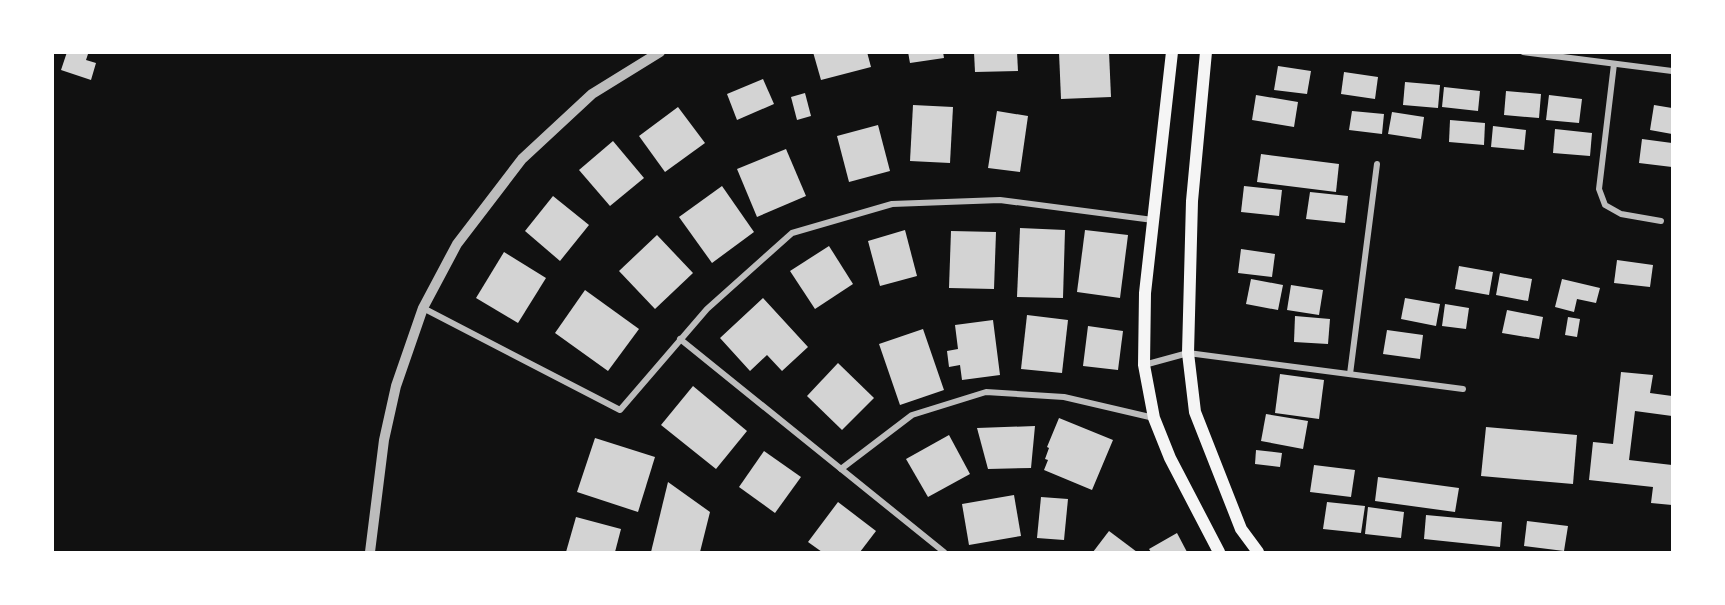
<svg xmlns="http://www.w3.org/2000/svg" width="1725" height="605" font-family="'IBM Plex Sans',sans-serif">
<rect width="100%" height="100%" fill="#111"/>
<g fill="#d3d3d3">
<polygon points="67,52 88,54 86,60 96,63 91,80 61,70"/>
<polygon points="813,52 867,52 871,67 821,80"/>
<polygon points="908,52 943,52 944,58 910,63"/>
<polygon points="974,52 1017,52 1018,71 975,72"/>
<polygon points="1059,52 1109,52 1111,97 1061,99"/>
<polygon points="1278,66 1311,71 1307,94 1274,90"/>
<polygon points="1344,72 1378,77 1375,99 1341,94"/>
<polygon points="763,79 774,104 737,120 727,94"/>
<polygon points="1405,82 1440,85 1438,108 1403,105"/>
<polygon points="1444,87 1480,91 1478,111 1442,107"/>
<polygon points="1506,91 1541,94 1539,118 1504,115"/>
<polygon points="805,93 811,116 797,120 791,97"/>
<polygon points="1256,95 1298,102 1294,127 1252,120"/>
<polygon points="1549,95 1582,99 1579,123 1546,120"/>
<polygon points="913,105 953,107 950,163 910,161"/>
<polygon points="1654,105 1672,108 1672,134 1650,130"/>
<polygon points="678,107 705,143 665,172 639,136"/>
<polygon points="997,111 1028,116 1020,172 988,168"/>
<polygon points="1352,111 1384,114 1382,134 1349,130"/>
<polygon points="1392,112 1424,117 1421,139 1388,134"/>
<polygon points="1450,120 1485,123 1484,145 1449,142"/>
<polygon points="878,125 890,171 849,182 837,136"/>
<polygon points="1493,126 1526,130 1524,150 1491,147"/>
<polygon points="1555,129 1592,133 1590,156 1553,153"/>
<polygon points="1642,139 1672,143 1672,167 1639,163"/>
<polygon points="613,141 644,178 610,206 579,170"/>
<polygon points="786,149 806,196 757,217 737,169"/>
<polygon points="1261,154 1339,164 1336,192 1257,182"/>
<polygon points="722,186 754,232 712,263 679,217"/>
<polygon points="1244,186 1282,190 1279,216 1241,212"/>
<polygon points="1310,192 1348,196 1345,223 1306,219"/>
<polygon points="553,196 589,225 560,261 525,231"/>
<polygon points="1020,228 1065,230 1063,298 1017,297"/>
<polygon points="905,230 917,276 880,286 868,241"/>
<polygon points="1085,230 1128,235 1120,298 1077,292"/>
<polygon points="951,231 996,232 994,289 949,288"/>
<polygon points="657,235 693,273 655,309 619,271"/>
<polygon points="829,246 853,284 815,309 790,271"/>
<polygon points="1241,249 1275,254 1272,277 1238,273"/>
<polygon points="504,252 546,278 518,323 476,298"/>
<polygon points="1617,260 1653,265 1650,287 1614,283"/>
<polygon points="1459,266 1493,272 1489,295 1455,289"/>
<polygon points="1500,273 1532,279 1528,301 1496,295"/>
<polygon points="1251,279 1283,285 1278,310 1246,304"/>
<polygon points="1562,279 1600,288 1596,303 1577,299 1574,312 1555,307"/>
<polygon points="1291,285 1323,290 1319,315 1287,310"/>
<polygon points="585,290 639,329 608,371 555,333"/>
<polygon points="763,298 808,347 782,371 767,355 750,371 720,338"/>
<polygon points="1405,298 1440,304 1436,326 1401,319"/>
<polygon points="1445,304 1469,308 1466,329 1442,326"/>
<polygon points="1507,310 1543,317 1539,339 1502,333"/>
<polygon points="1027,315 1068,320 1062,373 1021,369"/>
<polygon points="1295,316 1330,319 1328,344 1294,342"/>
<polygon points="1568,317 1580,319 1577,337 1565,335"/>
<polygon points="993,320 1000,375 962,380 960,365 949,367 947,351 958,349 955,325"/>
<polygon points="1088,326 1123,331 1118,370 1083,366"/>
<polygon points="923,329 944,390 900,405 879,344"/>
<polygon points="1387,330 1423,335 1420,359 1383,354"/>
<polygon points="838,363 874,398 842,430 807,396"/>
<polygon points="1621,372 1653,375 1650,393 1672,396 1672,416 1635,411 1629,460 1672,465 1672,505 1651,503 1653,487 1589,480 1593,442 1613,444"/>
<polygon points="1280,374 1324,380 1319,419 1275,413"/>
<polygon points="693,386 747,431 716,469 661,425"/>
<polygon points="1266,414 1308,421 1303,449 1261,441"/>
<polygon points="1059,418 1113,440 1092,490 1044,470 1048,460 1045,459 1049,448 1047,447"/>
<polygon points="1035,426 1031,468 988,469 977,428"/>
<polygon points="1486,427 1577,435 1573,484 1481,476"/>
<polygon points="949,435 970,474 928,497 906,459"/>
<polygon points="595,438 655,457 638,512 577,492"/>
<polygon points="1256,450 1282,453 1280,467 1255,464"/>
<polygon points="764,451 801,477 775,513 739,487"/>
<polygon points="1314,465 1355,470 1351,497 1310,492"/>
<polygon points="1378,477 1459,488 1455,512 1375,501"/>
<polygon points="668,482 710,512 700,552 651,552"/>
<polygon points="1014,495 1021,536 969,545 962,504"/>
<polygon points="1041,497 1068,499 1064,540 1037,538"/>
<polygon points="838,502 876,531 860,552 822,552 808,542"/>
<polygon points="1327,502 1365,506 1361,533 1323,529"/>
<polygon points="1368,507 1404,512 1401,538 1365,534"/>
<polygon points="1426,515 1502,522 1500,547 1424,539"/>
<polygon points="576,517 621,529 615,552 566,552"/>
<polygon points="1527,521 1568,526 1564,551 1524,546"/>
<polygon points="1109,531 1137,552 1093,552"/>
<polygon points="1177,533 1187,552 1151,552 1149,549"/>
</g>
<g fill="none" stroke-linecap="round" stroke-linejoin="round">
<g stroke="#bcbcbc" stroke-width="6">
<polyline points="1523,52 1672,71"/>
<polyline points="1614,64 1599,189 1605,205 1621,214 1661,221"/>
<polyline points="423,308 620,410 707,309 792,233 892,204 1000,200 1153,220"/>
<polyline points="680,339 944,552"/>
<polyline points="1144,365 1188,353 1463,389"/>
<polyline points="1350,374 1377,164"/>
<polyline points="841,469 912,415 986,392 1064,397 1154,418"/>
</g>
<polyline stroke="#bcbcbc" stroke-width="10" points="370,552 384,440 396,386 423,308 457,244 522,159 592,94 660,52"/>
<g stroke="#f5f5f5" stroke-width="12">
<polyline points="1172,52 1145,293 1144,365 1154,418 1170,458 1219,552"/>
<polyline points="1206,52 1192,201 1188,353 1195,412 1241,529 1258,552"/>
</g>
</g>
<rect width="1725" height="605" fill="none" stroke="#ffffff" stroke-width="108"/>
</svg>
